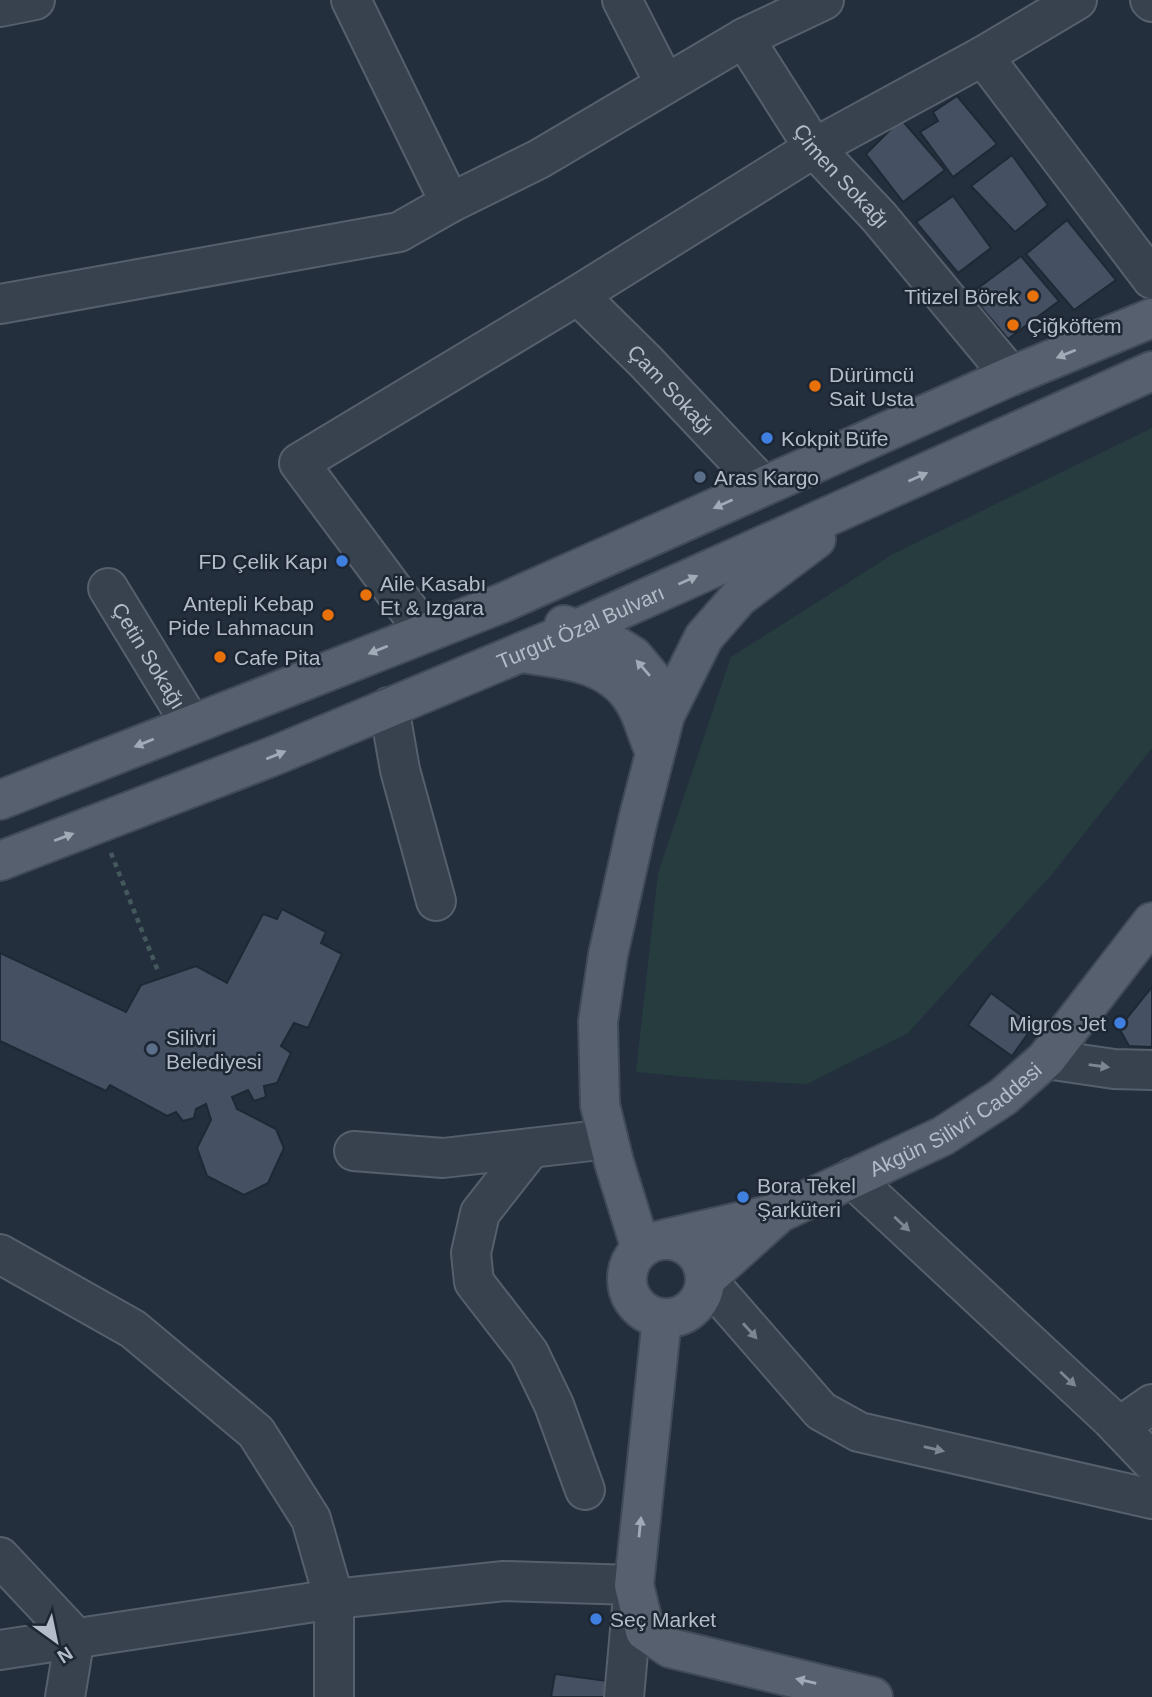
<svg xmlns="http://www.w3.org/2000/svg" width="1152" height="1697" font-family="Helvetica,sans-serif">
<rect width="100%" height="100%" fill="#242f3e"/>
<polygon fill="#263c3f" points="1152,428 1152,748 1053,873 908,1033 807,1084 707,1079 636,1072 658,873 731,657 893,554"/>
<g fill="#455162" stroke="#1f2835" stroke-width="2">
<polygon points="957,96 997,144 953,177 920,132 938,121 933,112"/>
<polygon points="901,119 945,170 903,202 866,154"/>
<polygon points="1012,155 1048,205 1015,232 971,186"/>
<polygon points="953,196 991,248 958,273 916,222"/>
<polygon points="1067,220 1116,280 1074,310 1026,254"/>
<polygon points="1021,256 1059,301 1008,339 970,294"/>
<polygon points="282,909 326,932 321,943 342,954 308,1028 294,1023 281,1046 291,1053 277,1083 264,1086 266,1097 254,1101 248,1090 232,1097 237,1109 276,1129 284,1148 268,1183 244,1195 207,1176 197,1148 211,1120 206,1104 196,1109 194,1118 183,1121 176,1112 167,1116 110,1085 106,1091 0,1041 0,953 126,1012 141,985 196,966 227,983 263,914 277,919"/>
<polygon points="1152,987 1152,1047 1129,1046 1119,1028"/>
<polygon points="991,993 1034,1025 1012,1056 968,1025"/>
<polygon points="555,1674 615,1682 612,1697 551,1697"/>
</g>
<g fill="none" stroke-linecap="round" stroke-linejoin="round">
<g stroke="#565f6c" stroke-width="42">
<g id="minor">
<polyline points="351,0 450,203"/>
<polyline points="622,0 665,84"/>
<polyline points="1150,0 1152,2"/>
<polyline points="0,7 35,0"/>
<polyline points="744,38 824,0"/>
<polyline points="983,56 1152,279"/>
<path id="s1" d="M 578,295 L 646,362 L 763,486"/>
<path id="s2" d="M 0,304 L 399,232 L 450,203 L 539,159 L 744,38 L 814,148 L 879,217 L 1011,376"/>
<path id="s3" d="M 108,588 L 191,724"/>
<polyline points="425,632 299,463 578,295 814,148 983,56 1077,0"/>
<polyline points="389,707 400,770 436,901"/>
<polyline points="1046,1059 1114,1069 1152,1070"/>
<polyline points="531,1148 480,1213 471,1253 474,1282 529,1353 554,1405 585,1490"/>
<polyline points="354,1151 443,1158 608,1139"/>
<polyline points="852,1178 1111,1419 1152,1462"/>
<polyline points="0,1254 133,1329 256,1432 311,1519 334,1599 334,1697"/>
<polyline points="706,1279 821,1411 859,1432 1152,1499"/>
<polyline points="1119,1427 1152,1404"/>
<polyline points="0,1557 75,1637 65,1697"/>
<polyline points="0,1650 334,1599 504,1581 634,1585 624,1697"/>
</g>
</g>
<g stroke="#414a57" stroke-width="42">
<g id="major">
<polyline points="564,625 609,641 633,656 653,680 665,715 638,820 608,955 598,1022 600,1105 614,1162 641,1249"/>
<path d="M 521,653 C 561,659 609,661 633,700 C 642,713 646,731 652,745"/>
<polyline points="665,715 704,637 739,597 816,539"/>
<polyline points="0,800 502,603 1011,376 1152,318"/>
<path id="s4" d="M 0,861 L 276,755 L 577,629 L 1152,371"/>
<path id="s5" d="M 665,1239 L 781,1212 L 943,1136 L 1003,1097 L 1046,1059 L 1152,922"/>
<circle cx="666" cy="1279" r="39"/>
<polyline points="706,1279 776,1216"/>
<polyline points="662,1318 634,1585 645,1631 670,1648 873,1697"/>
</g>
</g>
<polyline stroke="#44595c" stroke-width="4.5" stroke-dasharray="5 5" stroke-linecap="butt" points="111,853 158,971"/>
<use href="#minor" stroke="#38414e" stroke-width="38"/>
<use href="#major" stroke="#56606e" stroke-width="38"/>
</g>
<defs><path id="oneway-solid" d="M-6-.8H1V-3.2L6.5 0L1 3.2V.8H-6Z" transform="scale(1.75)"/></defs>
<g fill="#a1aab7">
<use href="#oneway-solid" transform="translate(1066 354) rotate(158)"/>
<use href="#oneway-solid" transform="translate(918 477) rotate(-24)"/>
<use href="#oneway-solid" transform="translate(723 504) rotate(156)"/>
<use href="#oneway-solid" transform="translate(688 580) rotate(-24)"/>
<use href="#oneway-solid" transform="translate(378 650) rotate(158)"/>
<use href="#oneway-solid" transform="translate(643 668) rotate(-131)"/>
<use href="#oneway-solid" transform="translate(144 743) rotate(158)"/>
<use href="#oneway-solid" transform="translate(276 755) rotate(-22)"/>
<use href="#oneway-solid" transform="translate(64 837) rotate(-21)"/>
<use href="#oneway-solid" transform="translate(640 1527) rotate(-84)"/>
<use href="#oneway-solid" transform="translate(806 1681) rotate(-167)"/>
</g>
<g fill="#7c8592">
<use href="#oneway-solid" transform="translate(1099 1066) rotate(8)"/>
<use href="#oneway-solid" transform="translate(902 1224) rotate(43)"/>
<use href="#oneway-solid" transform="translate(750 1331) rotate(48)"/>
<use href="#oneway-solid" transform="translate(1068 1379) rotate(43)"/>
<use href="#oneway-solid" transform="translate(934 1449) rotate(13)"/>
</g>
<g fill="#e8710a" stroke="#1d2633" stroke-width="2.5">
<circle cx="1033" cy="296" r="7"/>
<circle cx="1013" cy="325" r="7"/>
<circle cx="815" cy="386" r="7"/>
<circle cx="366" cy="595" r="7"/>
<circle cx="328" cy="615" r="7"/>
<circle cx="220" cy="657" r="7"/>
</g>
<g fill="#3f7fe0" stroke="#1d2633" stroke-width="2.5">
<circle cx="767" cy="438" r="7"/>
<circle cx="342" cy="561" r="7"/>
<circle cx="1120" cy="1023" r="7"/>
<circle cx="743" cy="1197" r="7"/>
<circle cx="596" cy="1619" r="7"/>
</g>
<g fill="#5c6f8a" stroke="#1d2633" stroke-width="2.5">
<circle cx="700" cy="477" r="7"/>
<circle cx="152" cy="1049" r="7"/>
</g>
<g text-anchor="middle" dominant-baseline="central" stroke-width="5" stroke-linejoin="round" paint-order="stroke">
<g font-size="21" fill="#b4bcc9" stroke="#1d2633">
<text stroke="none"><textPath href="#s2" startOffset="971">Çimen Sokağı</textPath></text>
<text stroke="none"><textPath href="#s1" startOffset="133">Çam Sokağı</textPath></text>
<text stroke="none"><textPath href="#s4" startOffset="626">Turgut Özal Bulvarı</textPath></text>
<text stroke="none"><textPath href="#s3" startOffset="79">Çetin Sokağı</textPath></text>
<text stroke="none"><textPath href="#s5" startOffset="317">Akgün Silivri Caddesi</textPath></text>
</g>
<g font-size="21" fill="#b4bcc9" stroke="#1d2633" text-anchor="start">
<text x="1019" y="296" text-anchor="end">Titizel Börek</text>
<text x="1027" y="325">Çiğköftem</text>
<text x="829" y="374">Dürümcü<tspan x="829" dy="24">Sait Usta</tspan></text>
<text x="781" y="438">Kokpit Büfe</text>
<text x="714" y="477">Aras Kargo</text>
<text x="328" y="561" text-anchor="end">FD Çelik Kapı</text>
<text x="380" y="583">Aile Kasabı<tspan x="380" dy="24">Et &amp; Izgara</tspan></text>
<text x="314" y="603" text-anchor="end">Antepli Kebap<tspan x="314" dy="24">Pide Lahmacun</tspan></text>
<text x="234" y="657">Cafe Pita</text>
<text x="1106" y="1023" text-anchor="end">Migros Jet</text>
<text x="166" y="1037">Silivri<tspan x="166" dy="24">Belediyesi</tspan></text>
<text x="757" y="1185">Bora Tekel<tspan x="757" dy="24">Şarküteri</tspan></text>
<text x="610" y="1619">Seç Market</text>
</g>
</g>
<g transform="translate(56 1641) rotate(147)" stroke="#1d2633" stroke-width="5" paint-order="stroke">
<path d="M0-5L12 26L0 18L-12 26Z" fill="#b4bcc9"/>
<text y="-10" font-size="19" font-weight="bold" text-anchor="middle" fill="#b4bcc9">N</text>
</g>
</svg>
